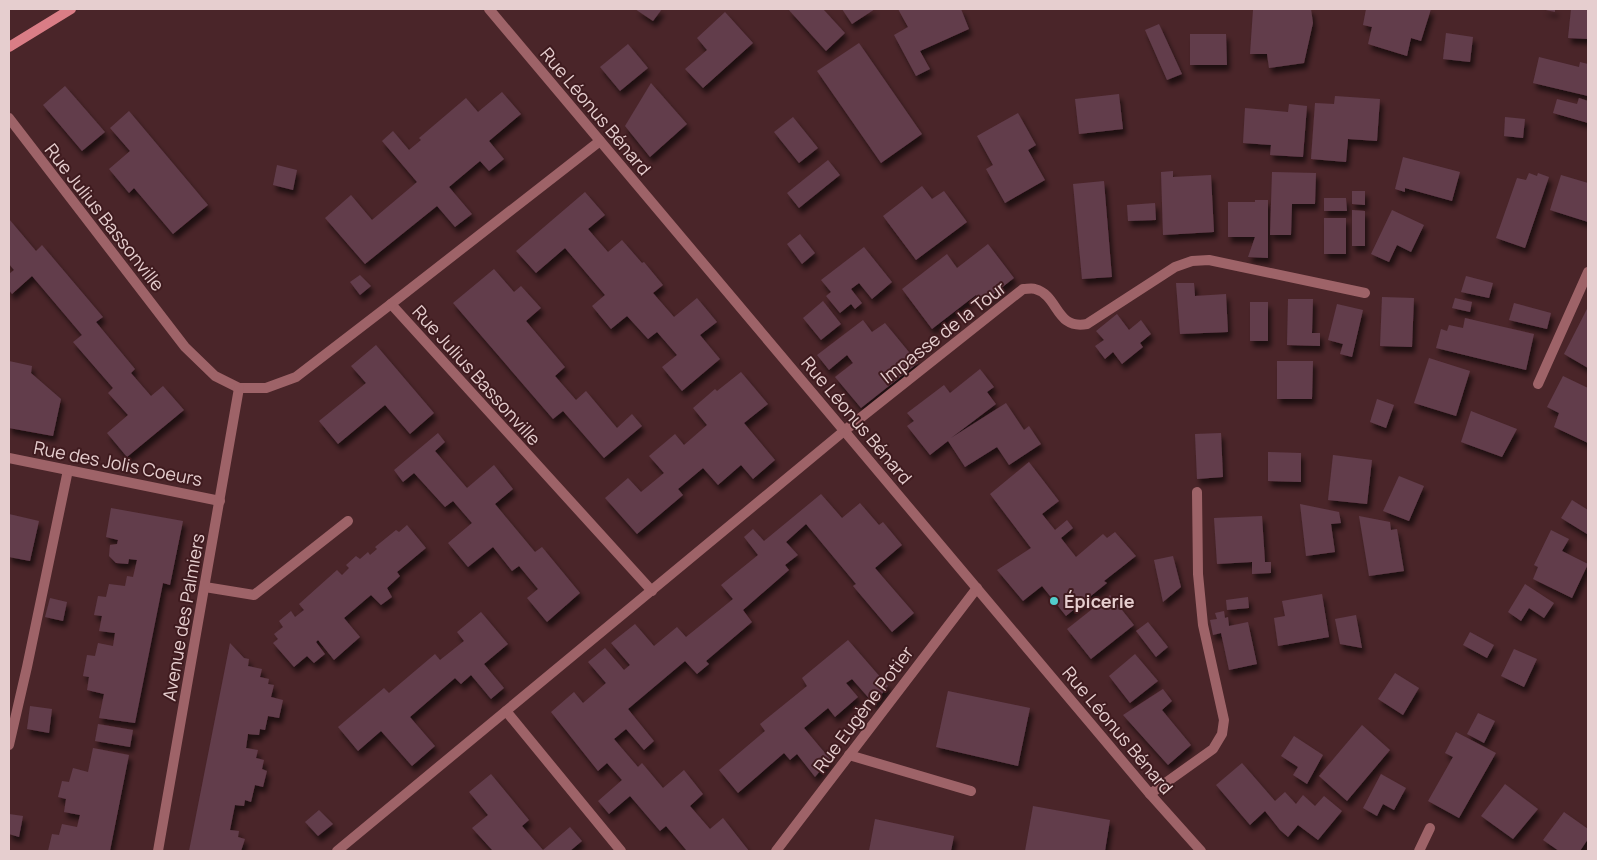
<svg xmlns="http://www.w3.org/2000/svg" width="1597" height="860" font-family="Manrope,sans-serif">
<defs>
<filter id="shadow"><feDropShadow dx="3" dy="5.5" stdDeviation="2.5" flood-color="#0009"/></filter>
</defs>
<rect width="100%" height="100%" fill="#4a2529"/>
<g fill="#623d4c" filter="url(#shadow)">
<polygon points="635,9 662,9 653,21"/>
<polygon points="788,9 823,9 845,33 826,51"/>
<polygon points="842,9 875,9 852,24"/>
<polygon points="898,9 961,9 969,29 920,51 930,69 916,76 894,35 908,27"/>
<polygon points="1268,9 1311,9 1313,23 1304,63 1269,68 1267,54 1250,54 1253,10"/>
<polygon points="1366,9 1431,9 1421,41 1411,38 1407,56 1368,44 1372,27 1363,25"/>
<polygon points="1541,9 1555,9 1555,12"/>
<polygon points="1571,9 1588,9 1588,39 1568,38"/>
<polygon points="725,12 753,43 703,88 685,69 707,50 697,38"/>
<polygon points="1159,24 1182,74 1167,80 1145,30"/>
<polygon points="1446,33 1473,37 1470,62 1443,59"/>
<polygon points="1190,34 1226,34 1227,65 1190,65"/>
<polygon points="859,43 922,134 881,163 817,71"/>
<polygon points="628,44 648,68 620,91 600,67"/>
<polygon points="1539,57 1579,67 1580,62 1588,64 1588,96 1533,83"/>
<polygon points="651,83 687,124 650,157 625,126"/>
<polygon points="65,86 105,132 82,151 43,105"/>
<polygon points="502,92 521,114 489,141 504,159 489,171 480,161 449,187 472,214 455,227 437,206 365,264 325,218 351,195 372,220 417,182 382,141 393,131 409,150 421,140 419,138 466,98 478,112"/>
<polygon points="1119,94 1123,129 1079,134 1075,99"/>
<polygon points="1335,96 1380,99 1377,141 1348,139 1346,162 1311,159 1315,103 1334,104"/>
<polygon points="1579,98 1588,101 1588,123 1553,113 1557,99 1577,104"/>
<polygon points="1289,104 1307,106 1303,157 1270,155 1271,145 1243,143 1245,108 1288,112"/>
<polygon points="129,111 208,205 173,234 134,188 129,193 109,169 130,151 110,128"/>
<polygon points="1018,113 1036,145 1028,150 1045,180 1005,203 986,169 993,165 977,136"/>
<polygon points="793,117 818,148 799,163 774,132"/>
<polygon points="1505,117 1525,119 1523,138 1504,136"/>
<polygon points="1403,157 1460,172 1452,201 1405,188 1405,192 1395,189"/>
<polygon points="828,160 840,175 799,208 787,193"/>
<polygon points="277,165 297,170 293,190 273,185"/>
<polygon points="1173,171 1173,177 1211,175 1214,232 1163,235 1161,172"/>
<polygon points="1272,172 1316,173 1315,204 1292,204 1291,235 1270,235"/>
<polygon points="1529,173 1537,176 1538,173 1549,177 1525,248 1496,238 1517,178 1526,180"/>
<polygon points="1561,175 1588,183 1588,222 1550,210"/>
<polygon points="1104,181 1112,277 1082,279 1073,184"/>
<polygon points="922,186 932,199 944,191 967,222 916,260 883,216"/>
<polygon points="1352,191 1365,191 1365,205 1352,204"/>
<polygon points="585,192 605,215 588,229 608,252 622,240 642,263 644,262 663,285 653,293 674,317 697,298 717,322 700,335 720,359 682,391 662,367 677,355 657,332 648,339 627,316 611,329 592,306 605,295 565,248 536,273 516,251"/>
<polygon points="1324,198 1346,198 1347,211 1324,211"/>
<polygon points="1255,200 1268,200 1268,258 1248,257 1255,237 1228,237 1228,202 1255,202"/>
<polygon points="1155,203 1156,220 1128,221 1127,205"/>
<polygon points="1352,210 1365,211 1365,246 1352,246"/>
<polygon points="1392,210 1424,225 1411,252 1397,245 1389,262 1371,254"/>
<rect x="1324" y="218" width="22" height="36"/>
<polygon points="9,219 36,251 42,245 103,317 96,322 135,369 131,373 151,396 163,386 184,410 127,457 107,433 128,415 108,393 113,388 73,342 82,335 32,276 12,294 9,290 9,274 14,270 9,264"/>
<polygon points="800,234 815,253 802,264 787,244"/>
<polygon points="988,244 1014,278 982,303 976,295 932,329 902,289 947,254 957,268"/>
<polygon points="864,247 892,282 872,299 859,283 851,289 862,303 855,309 851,304 840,313 826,296 831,292 821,280"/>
<polygon points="494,269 514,292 521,286 541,308 526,321 565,367 555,376 576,400 586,391 617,428 632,414 642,426 604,458 563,411 553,419 453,303"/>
<polygon points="360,275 371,286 360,295 350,282"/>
<polygon points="1466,276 1493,283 1489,298 1461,292"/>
<polygon points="1176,283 1194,283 1195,296 1226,294 1228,332 1180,334"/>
<polygon points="1382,297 1414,298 1412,347 1380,346"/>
<polygon points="1455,298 1472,302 1470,312 1452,308"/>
<polygon points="1288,299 1313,299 1312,333 1320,333 1320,346 1287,345"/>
<polygon points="823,301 841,324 821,340 803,318"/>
<rect x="1250" y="302" width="18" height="39"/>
<polygon points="1514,303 1551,313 1547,329 1509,320"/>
<polygon points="1337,304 1363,310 1352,357 1340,354 1343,344 1328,340"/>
<polygon points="1588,307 1588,368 1564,354"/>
<polygon points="1117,314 1129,330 1141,320 1151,334 1140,343 1143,347 1122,364 1113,352 1105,359 1095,346 1104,340 1096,331"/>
<polygon points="1465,318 1534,334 1526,370 1436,348 1441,329 1447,331 1449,325 1463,328"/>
<polygon points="863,320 872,332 885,323 918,363 861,408 835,377 853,363 847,355 829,370 817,355"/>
<polygon points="376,345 434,413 410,434 385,405 338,444 319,421 366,383 351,366"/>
<polygon points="1429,358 1470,371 1456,416 1414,403"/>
<polygon points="9,361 32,366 31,373 61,399 53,436 9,428"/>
<polygon points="1277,361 1313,361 1312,399 1277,399"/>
<polygon points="980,369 994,387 987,392 996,404 951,438 1006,403 1024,430 1029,426 1041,444 1009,465 997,447 965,467 948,441 930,455 907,426 914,421 907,413 944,385 950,393"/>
<polygon points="741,372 768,404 744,423 775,460 753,479 741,465 718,485 703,468 678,489 683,495 637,534 605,498 628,478 641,492 664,473 649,456 675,434 684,445 707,425 693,408 715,389 717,391"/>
<polygon points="1563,376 1588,388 1588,443 1554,427 1559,413 1547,407"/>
<polygon points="1377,399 1394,405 1386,428 1370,422"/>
<polygon points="1471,411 1517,429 1502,457 1461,442"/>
<polygon points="438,433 445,442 435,451 467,488 494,465 513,489 495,504 535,552 542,547 580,593 547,622 527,598 538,589 519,566 512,571 493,547 468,567 448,543 472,523 453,501 445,507 414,473 403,482 394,470"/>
<polygon points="1221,433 1223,477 1197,479 1195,434"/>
<polygon points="1268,452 1301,453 1301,482 1268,481"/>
<polygon points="1333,455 1372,460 1367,504 1328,500"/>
<polygon points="1029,462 1059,501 1042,514 1055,530 1067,520 1073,528 1061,538 1076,557 1103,534 1107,538 1115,532 1136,556 1104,581 1107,583 1066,616 1042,586 1023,601 997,570 1031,548 990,494"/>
<polygon points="1399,476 1424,486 1409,521 1383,511"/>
<polygon points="821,494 842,518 860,503 879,525 883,522 902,545 875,568 914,613 892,632 853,586 856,584 806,524 786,542 798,555 785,565 789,570 743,610 752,622 706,661 709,664 697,674 685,661 628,709 654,741 644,750 626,729 614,739 638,767 642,763 663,788 684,770 703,794 690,806 710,829 723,818 749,851 687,851 666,826 660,831 630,796 609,814 598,801 622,780 607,763 598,771 551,712 574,692 583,703 606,683 588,662 605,648 624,670 630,665 611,643 635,624 654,646 677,627 686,637 733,599 721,585 758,555 744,537 753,529 764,541"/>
<polygon points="1572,500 1588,510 1588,531 1587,534 1561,518"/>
<polygon points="1300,504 1339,512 1341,523 1331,524 1335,552 1306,556"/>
<polygon points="111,508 183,521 170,585 163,583 135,723 99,718 104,694 87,690 89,677 83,676 87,655 95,656 98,643 113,646 115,633 99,631 102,616 94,615 98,596 106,597 109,584 125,586 127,576 133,577 137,560 129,559 128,564 116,563 109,556 110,545 117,544 118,540 106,537"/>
<polygon points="9,514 39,521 30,561 9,557"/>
<polygon points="1262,516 1265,562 1271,562 1271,573 1252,574 1252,562 1217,564 1214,518"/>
<polygon points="1359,516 1390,522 1391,530 1397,529 1404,571 1369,576"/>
<polygon points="407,525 426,548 397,572 400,576 387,588 392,597 381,605 371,595 344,618 360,637 334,660 318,640 316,642 325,654 314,663 307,656 294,667 273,643 278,639 274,634 283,627 279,621 291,611 295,617 304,610 299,604 337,570 342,575 349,568 346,565 356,556 360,559 368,552 370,555 377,549 375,547 396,530 399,532"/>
<polygon points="1551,530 1569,539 1562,551 1588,564 1572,598 1533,579 1538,567 1534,565"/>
<polygon points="1173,556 1181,587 1163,602 1154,560"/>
<polygon points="1525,584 1554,603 1544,618 1529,608 1521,621 1508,612"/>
<polygon points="1322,594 1329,637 1278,646 1274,618 1285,616 1282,601"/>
<polygon points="1110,595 1134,625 1091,659 1067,629"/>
<polygon points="1248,597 1249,608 1227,610 1226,600"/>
<polygon points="50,598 67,602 63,621 45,617"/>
<polygon points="1224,611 1225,618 1228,617 1229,626 1248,622 1257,664 1229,670 1221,633 1213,635 1210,620 1217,619 1215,613"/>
<polygon points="481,612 508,644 484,664 504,688 491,699 471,675 461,684 455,678 410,717 435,746 412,766 381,731 358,751 338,727 384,688 389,693 435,654 440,660 464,641 457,632"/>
<polygon points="1356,615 1362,648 1340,644 1335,619"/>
<polygon points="1148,622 1168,647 1156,657 1136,631"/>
<polygon points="1470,632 1494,645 1487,658 1463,645"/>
<polygon points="848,640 888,686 874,704 852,679 846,683 858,697 835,717 828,708 804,728 830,759 815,777 797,754 790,760 784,753 738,793 719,770 765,731 760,724 807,686 802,678"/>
<polygon points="230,643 244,658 249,659 248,666 262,669 260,677 269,679 268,684 274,685 271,697 283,700 279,718 268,716 265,730 260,729 259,735 248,734 246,748 258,750 256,758 264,760 262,769 267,771 263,787 255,785 251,802 245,800 244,806 235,805 230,830 239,831 238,837 245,839 241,851 189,851"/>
<polygon points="1514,649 1537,659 1524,687 1501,676"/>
<polygon points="1135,654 1158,681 1130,703 1109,676"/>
<polygon points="1395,673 1419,688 1403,715 1378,699"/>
<polygon points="1163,689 1172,701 1162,710 1191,745 1168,765 1123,715"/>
<polygon points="948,691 1030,708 1018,766 936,747"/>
<polygon points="30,706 52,709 49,733 27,729"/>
<polygon points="1478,713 1495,721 1484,743 1467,734"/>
<polygon points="98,724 133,730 130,747 95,741"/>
<polygon points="1362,725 1390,750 1347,801 1319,776"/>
<polygon points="1456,732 1496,753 1459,818 1428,801 1453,757 1445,753"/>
<polygon points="1294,736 1323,755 1307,784 1293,775 1298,767 1281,756"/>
<polygon points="93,748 129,755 110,851 48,851 52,834 59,835 62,824 77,827 80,815 64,812 66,799 58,797 62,781 69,782 73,768 88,772"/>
<polygon points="1242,763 1275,801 1285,792 1296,804 1303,795 1315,806 1324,796 1342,811 1318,840 1298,825 1288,837 1280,830 1265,811 1250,825 1216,785"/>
<polygon points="491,774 529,820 522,826 543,850 570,827 582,841 570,851 493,851 472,828 488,815 469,792"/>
<polygon points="1381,774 1406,788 1394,810 1383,804 1377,816 1363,808"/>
<polygon points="1505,784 1538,809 1513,839 1481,816"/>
<polygon points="1033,806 1110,820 1105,851 1025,851"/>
<polygon points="319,810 333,824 318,836 305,822"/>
<polygon points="1564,812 1588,829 1588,839 1580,851 1559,851 1543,840"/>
<polygon points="9,814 23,816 19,837 9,834"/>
<polygon points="875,819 954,836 951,851 869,851"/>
</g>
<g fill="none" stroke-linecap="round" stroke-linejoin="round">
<g stroke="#9e6368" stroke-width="10">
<polyline points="1538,384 1588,272"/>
<path d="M 844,431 L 1023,289 C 1027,289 1032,288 1035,289 C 1059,295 1055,330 1087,324 L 1175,267 L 1192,261 L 1209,260 L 1365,293"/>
<polyline points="205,587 254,595 348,521"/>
<polyline points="9,745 27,667 68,470"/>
<polyline points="1150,794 1213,749 1222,734 1224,720 1203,625 1198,574 1197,492"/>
<polyline points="1419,851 1430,828"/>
</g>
<g stroke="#9e6368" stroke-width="10">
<polyline points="9,118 185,347 215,376 239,388 266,388 296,377 391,304 652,591"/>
<polyline points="391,304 600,141"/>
<polyline points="9,458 220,501"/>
<polyline points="506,711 621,851"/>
<polyline points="849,755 971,791"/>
<polyline points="158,851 239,388"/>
<polyline points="337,851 844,431"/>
<polyline points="776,851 977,588"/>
</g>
<polyline stroke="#9e6368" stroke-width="10" points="489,9 1150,794 1201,851"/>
<polyline stroke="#da7d86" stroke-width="10" points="9,47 71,9"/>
</g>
<circle fill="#52cdcc" stroke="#3f1b1f" stroke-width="2" cx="1054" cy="601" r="5"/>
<g text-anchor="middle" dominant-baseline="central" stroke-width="4" stroke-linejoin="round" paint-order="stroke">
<g font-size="18" fill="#e6cecf" stroke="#3f1b1f">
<text transform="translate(596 111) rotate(50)">Rue Léonus Bénard</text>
<text transform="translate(105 217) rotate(52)">Rue Julius Bassonville</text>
<text transform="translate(943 332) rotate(-38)">Impasse de la Tour</text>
<text transform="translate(477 375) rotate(48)">Rue Julius Bassonville</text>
<text transform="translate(857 420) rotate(50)">Rue Léonus Bénard</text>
<text transform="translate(118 463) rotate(11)">Rue des Jolis Coeurs</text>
<text transform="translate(183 617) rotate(-80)">Avenue des Palmiers</text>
<text transform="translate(863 709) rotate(-53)">Rue Eugène Potier</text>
<text transform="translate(1118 730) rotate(50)">Rue Léonus Bénard</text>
</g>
<g font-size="18" font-weight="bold" fill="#e6cecf" stroke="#3f1b1f" text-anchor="start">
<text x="1064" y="601">Épicerie</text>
</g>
</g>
<rect width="1597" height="860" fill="none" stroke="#e6cecf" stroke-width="20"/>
</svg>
